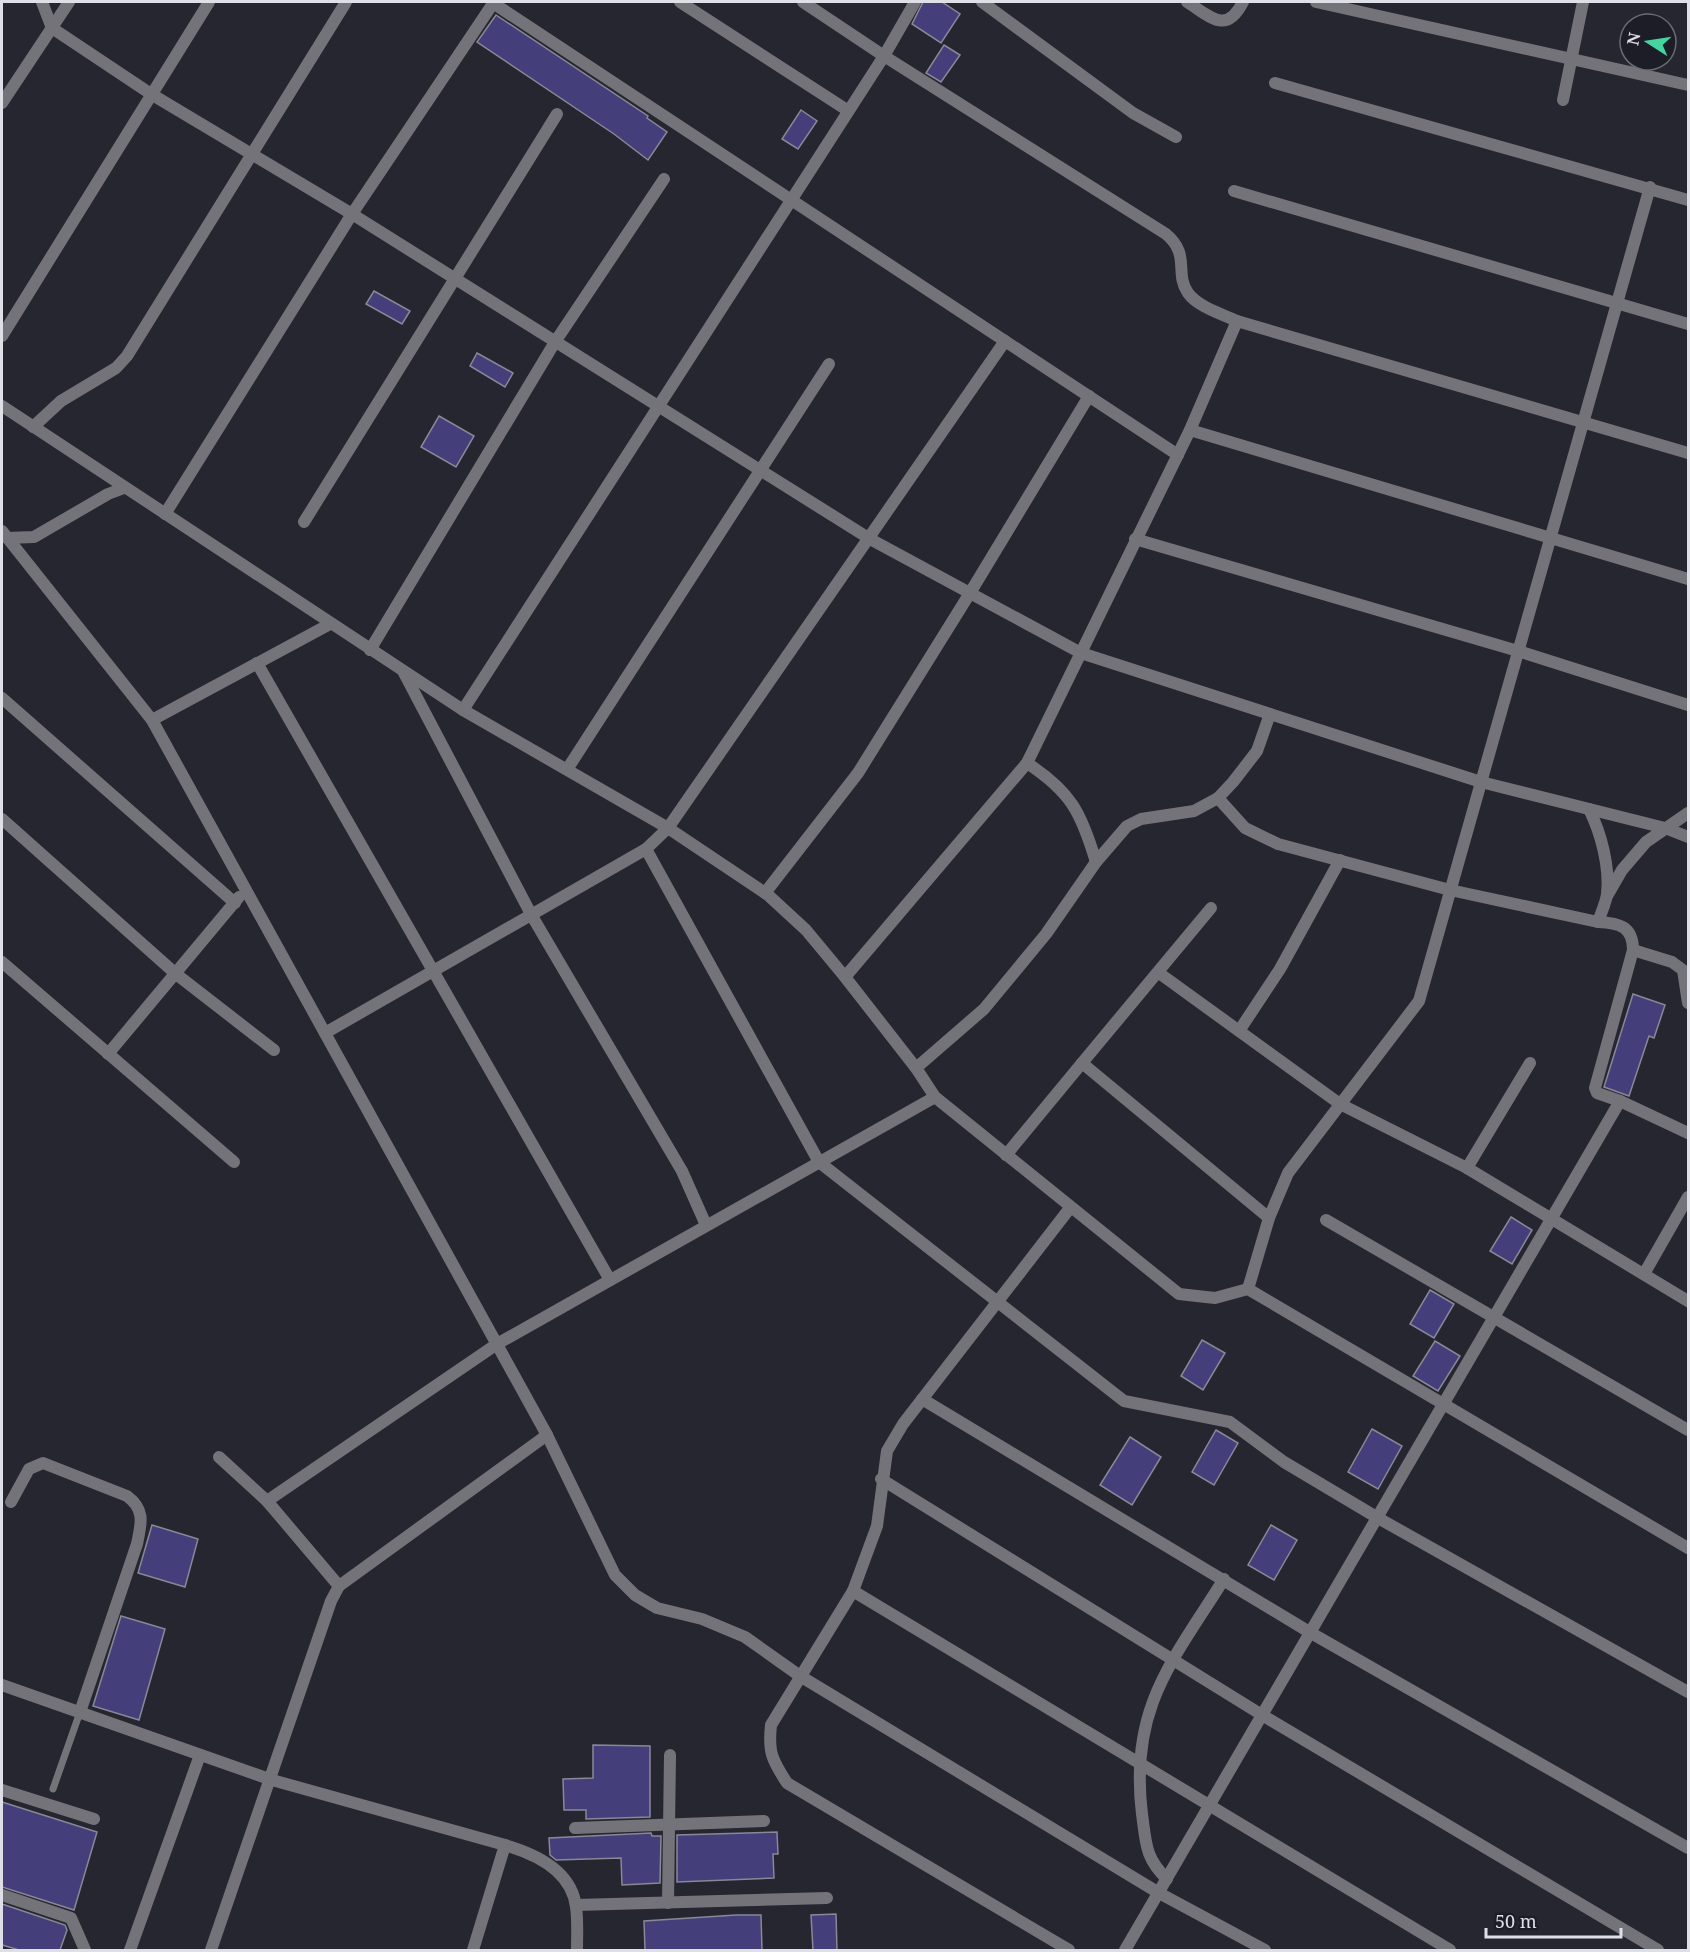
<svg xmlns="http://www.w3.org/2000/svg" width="1690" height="1952" font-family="'Noto Serif',serif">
<rect width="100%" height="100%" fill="#262631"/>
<g fill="#443f7a" stroke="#888896" stroke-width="1.5">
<polygon points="923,2 942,2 960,14 941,43 912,24"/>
<polygon points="496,15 648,116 647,118 667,132 648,160 614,134 477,42"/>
<polygon points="944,45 960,55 941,82 926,73"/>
<polygon points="801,110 817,121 798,149 782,139"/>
<polygon points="374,291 410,311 402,324 366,304"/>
<polygon points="477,353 513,373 505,387 470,366"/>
<polygon points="439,416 474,436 456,467 421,447"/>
<polygon points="1633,994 1665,1005 1654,1038 1649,1036 1629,1096 1604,1087"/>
<polygon points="1511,1217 1532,1230 1512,1264 1490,1251"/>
<polygon points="1430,1290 1454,1304 1434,1338 1410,1324"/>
<polygon points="1202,1340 1225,1353 1203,1390 1181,1376"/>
<polygon points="1435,1341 1460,1356 1438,1391 1413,1376"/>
<polygon points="1372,1429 1402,1446 1378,1489 1348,1472"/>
<polygon points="1216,1430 1238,1443 1214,1485 1192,1472"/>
<polygon points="1130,1437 1161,1457 1132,1505 1100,1485"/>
<polygon points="152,1525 198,1539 185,1587 138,1573"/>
<polygon points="1271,1525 1297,1540 1274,1580 1248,1565"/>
<polygon points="121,1616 165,1629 139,1720 93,1706"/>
<polygon points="593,1745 650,1746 650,1817 586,1819 586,1810 564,1810 563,1779 593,1778"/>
<polygon points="2,1802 97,1832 74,1910 2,1887"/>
<polygon points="777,1832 778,1854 773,1854 774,1878 677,1882 677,1835"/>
<polygon points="651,1833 652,1836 661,1836 660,1883 622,1885 621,1858 556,1860 550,1855 549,1838"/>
<polygon points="2,1904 65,1925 67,1930 60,1950 19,1950 2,1945"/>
<polygon points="836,1914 837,1950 813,1950 811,1915"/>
<polygon points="736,1915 761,1915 762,1950 645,1950 644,1921"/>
</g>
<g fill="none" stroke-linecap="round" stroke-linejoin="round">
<polyline stroke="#737379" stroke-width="7" points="53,1789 80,1712"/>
<g stroke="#737379" stroke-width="12">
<polyline points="42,2 52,28 151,94 352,214 870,539 1081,653 1481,782 1665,828 1688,837"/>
<polyline points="680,2 847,110"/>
<path d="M 803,2 L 884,56 L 1166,234 C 1191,255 1174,273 1188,293 C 1198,307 1222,314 1237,321 L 1688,453"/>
<polyline points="982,2 1133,113 1176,137"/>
<path d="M 1187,2 C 1211,17 1226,35 1243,2"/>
<polyline points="1316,2 1688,85"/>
<polyline points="1275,83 1688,200"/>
<polyline points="1563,100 1583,2"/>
<polyline points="2,103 69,2"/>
<polyline points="1234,191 1688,324"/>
<polyline points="2,336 209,2"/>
<polyline points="1005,341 1178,455"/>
<polyline points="2,406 463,710 668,828 768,895 806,930 845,977 916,1068 935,1097 1179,1294 1215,1298 1248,1289 1688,1548"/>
<polyline points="33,427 61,401 116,368 127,356 346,2"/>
<polyline points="1190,430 1688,579"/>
<polyline points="165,514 352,214 494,2"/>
<polyline points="304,522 557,114"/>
<polyline points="2,531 152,720 547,1435 615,1575 635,1595 657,1608 702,1619 745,1637 800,1676 1159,1893 1265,1950"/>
<polyline points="7,538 34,537 108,494 124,488"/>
<polyline points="1135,539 1518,651 1688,705"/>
<polyline points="370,650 555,342 664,179"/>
<polyline points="257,663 610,1280"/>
<polyline points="403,671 532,916 682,1171 706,1225"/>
<polyline points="2,698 235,903"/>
<polyline points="463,710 884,56 915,2"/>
<polyline points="152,720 330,624"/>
<path d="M 1027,763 C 1071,792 1081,812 1096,862"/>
<polyline points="568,768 829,364"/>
<path d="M 1218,798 L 1245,828 L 1278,844 L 1450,890 L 1598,922 C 1619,923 1633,926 1633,950 L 1595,1088 L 1597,1093 L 1620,1101 L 1688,1133"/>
<path d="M 1589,809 C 1601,833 1610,867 1607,894 C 1606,903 1601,913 1598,922"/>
<polyline points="2,819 176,974 274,1050"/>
<polyline points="646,849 819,1162 1124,1401 1230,1422 1284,1462 1378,1518 1688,1692"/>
<polyline points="765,893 858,773 970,593 1089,396"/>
<polyline points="1607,896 1622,870 1646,842 1688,813"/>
<polyline points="1633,950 1672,962 1683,970 1688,1003"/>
<polyline points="2,962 234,1162"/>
<polyline points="1159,973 1340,1104 1467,1168 1688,1301"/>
<polyline points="845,977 1027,763 1190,430 1237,321"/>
<polyline points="1239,1031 1280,969 1340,860"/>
<polyline points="325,1033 646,849 668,828 1005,341 493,3"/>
<polyline points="108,1054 239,897"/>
<polyline points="1082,1063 1211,908"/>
<polyline points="916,1068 984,1009 1046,934 1096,862 1127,826 1141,819 1194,811 1218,798 1233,782 1257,751 1270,714"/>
<polyline points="1006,1155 1082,1063 1269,1218"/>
<polyline points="1467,1168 1530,1063"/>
<polyline points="1326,1220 1688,1430"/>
<polyline points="1644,1274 1688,1197"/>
<polyline points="1248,1289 1269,1218 1288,1173 1419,1001 1650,187"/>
<polyline points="922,1399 1311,1633 1688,1848"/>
<polyline points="219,1457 267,1501 339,1586"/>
<polyline points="881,1479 1262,1715 1658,1950"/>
<polyline points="267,1501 497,1344 935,1097"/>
<path d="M 11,1502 L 29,1469 L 43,1463 L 127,1496 C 146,1510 141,1524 137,1544 L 80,1712"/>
<polyline points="853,1591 877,1526 887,1451 903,1424 1070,1208"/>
<polyline points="2,1685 272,1780 505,1845 473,1950"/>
<polyline points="2,1790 94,1819"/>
<polyline points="575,1828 764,1821"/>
<path d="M 505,1845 C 536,1854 572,1871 576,1907 C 578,1921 577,1936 577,1950"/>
<path d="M 1167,1879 C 1145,1858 1146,1843 1142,1814 C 1129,1708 1172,1662 1224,1579"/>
<polyline points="2,1895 71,1918 85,1950"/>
<polyline points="668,1903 670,1755"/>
<polyline points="576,1905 827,1898"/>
<polyline points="130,1950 200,1755"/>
<polyline points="211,1950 331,1601 339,1586 547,1435"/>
<path d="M 1069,1950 L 787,1783 C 772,1760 768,1752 771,1725 L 853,1591 L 1450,1950"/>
<polyline points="1125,1950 1620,1101"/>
</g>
</g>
<rect width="1690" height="1952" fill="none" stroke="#dfe0e7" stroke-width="6"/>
<g transform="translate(1648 42) rotate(282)"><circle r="28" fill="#1d1d27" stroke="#6b6b74" stroke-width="1.5"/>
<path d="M0-4.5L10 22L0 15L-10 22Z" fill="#45d49f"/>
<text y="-9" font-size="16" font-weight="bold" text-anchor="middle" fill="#dfe0e7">N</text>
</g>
<path d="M1486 1928v9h135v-9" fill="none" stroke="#dfe0e7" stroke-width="3"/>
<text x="1495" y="1928" font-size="18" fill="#dfe0e7" stroke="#1d1d27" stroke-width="4.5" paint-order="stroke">50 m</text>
</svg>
